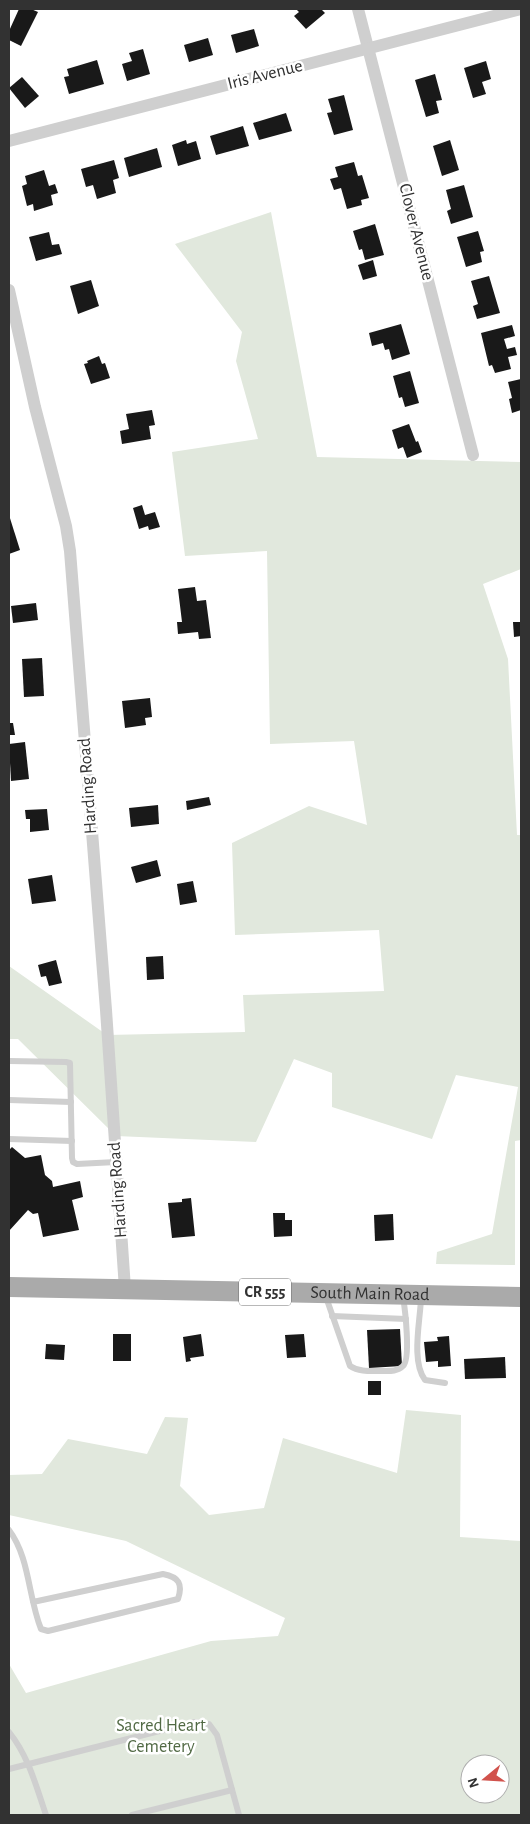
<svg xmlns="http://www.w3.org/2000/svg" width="530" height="1824" font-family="'Alegreya Sans',sans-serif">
<rect width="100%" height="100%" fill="#fff"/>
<g fill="#e1e8dd" fill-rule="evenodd">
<polygon points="271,212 317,457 521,462 521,569 483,584 508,659 517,835 521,835 521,1140 515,1141 515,1265 436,1264 437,1252 492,1234 518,1087 456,1075 432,1139 332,1107 332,1073 294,1059 256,1142 116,1136 18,1039 9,1039 9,966 107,1035 245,1032 243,995 384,991 379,930 235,935 232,843 309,806 367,825 354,741 270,744 267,551 185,556 172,452 258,439 236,361 242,332 175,244"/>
<path d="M 406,1410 L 461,1415 L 460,1537 L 521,1541 L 521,1815 L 9,1815 L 9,1664 L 26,1693 L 211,1641 L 278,1636 L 285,1618 L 126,1541 L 9,1515 L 9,1475 L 42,1474 L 68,1439 L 147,1454 L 165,1417 L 188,1418 L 180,1486 L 209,1515 L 264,1508 L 283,1438 L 397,1473 ZM 470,1764 L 500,1764 L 500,1794 L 470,1794 Z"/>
</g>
<g fill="#191919">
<polygon points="19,9 31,9 38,12 21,46 9,40 9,31"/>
<polygon points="296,9 321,9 325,13 306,29 294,16 299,12"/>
<polygon points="254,29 259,46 236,53 231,35"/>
<polygon points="208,38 213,55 189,62 184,45"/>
<polygon points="143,49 150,74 127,81 122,64 132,61 129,53"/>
<polygon points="97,60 104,84 69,94 64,77 69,76 67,69"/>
<polygon points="486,61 491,79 482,82 486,94 473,98 464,68"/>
<polygon points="435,74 442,100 436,101 439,113 426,117 415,80"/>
<polygon points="22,77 39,96 25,108 9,88"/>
<polygon points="344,95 353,130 334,135 327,113 332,112 328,99"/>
<polygon points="286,113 292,131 259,140 253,123"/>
<polygon points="243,126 249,146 216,155 210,136"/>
<polygon points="186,140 187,144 196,141 201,159 178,166 172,145"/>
<polygon points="450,140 459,170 442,176 433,146"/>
<polygon points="157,148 162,167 129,177 124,158"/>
<polygon points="114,160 119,178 113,180 116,193 97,199 93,185 86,187 81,169"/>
<polygon points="354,162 358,176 362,175 369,198 361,200 362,205 347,209 341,188 334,190 330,179 338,177 335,167"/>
<polygon points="44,170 49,186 55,184 58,193 51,195 53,205 34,211 33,204 27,206 22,186 27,184 25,176"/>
<polygon points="464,185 473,217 451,224 447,211 451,209 446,190"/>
<polygon points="375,224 384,255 365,260 362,249 359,250 353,231"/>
<polygon points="478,231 484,251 480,252 482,262 466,267 457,237"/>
<polygon points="49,232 52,245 59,244 62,254 36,261 29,237"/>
<polygon points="373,260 377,276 363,280 358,265"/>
<polygon points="489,276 500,313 477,319 473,306 478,304 471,281"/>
<polygon points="91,280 99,306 78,314 70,286"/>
<polygon points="401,324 410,354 392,360 389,349 385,350 383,343 372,346 369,333"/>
<polygon points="512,325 515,336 504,339 507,349 515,347 517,355 508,357 511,369 495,373 492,365 489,366 481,333"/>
<polygon points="99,356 102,364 105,363 110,378 91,384 84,364 88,363 87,361"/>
<polygon points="410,371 419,403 405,407 402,397 399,398 393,376"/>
<polygon points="521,379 521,410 512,413 509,399 512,398 508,382"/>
<polygon points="152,410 155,425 149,426 151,439 122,444 120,431 129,429 126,414"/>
<polygon points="409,424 416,442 418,441 422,452 407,458 403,447 398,449 392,430"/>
<polygon points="142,505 145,515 155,512 160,527 149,530 148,526 139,529 133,508"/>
<polygon points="9,515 20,550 9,554"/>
<polygon points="195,587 197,601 206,600 211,638 199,639 198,632 178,634 177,622 182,622 178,589"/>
<polygon points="36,603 38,620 13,623 11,606"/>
<polygon points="513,622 521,622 521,636 514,637"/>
<polygon points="42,658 44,696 24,697 22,659"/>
<polygon points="150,698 152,717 145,718 146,725 125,728 122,701"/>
<polygon points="9,723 13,723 15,735 9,735"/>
<polygon points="25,742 29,779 11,781 9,744"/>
<polygon points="209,797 211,805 187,810 186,801"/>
<polygon points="158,805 159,824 131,827 129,808"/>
<polygon points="47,809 49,830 30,832 30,819 26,819 25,810"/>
<polygon points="157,860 161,876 136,883 131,867"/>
<polygon points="52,875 56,901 32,904 28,879"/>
<polygon points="193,881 197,902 180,905 177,884"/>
<polygon points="163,956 164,979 147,980 146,957"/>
<polygon points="56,960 62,983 49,986 46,976 41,977 38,965"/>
<polygon points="12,1147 25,1158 41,1155 45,1175 52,1181 53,1187 80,1181 83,1197 72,1200 79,1230 43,1237 38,1213 33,1214 28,1210 9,1231 9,1150"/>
<polygon points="191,1198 195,1236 172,1238 168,1203 182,1202 182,1199"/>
<polygon points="273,1213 285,1213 285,1220 292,1220 292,1236 274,1237"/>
<polygon points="393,1214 394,1240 375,1241 374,1215"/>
<polygon points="400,1329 402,1366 369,1368 367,1330"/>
<rect x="113" y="1334" width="18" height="27"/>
<polygon points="201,1334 204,1356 190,1358 191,1361 186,1362 183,1337"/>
<polygon points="304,1334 306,1357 287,1358 285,1335"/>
<polygon points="449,1336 451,1366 438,1367 438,1361 426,1362 424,1342 438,1341 437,1337"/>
<polygon points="46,1344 65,1345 64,1360 45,1359"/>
<polygon points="505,1357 506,1378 465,1379 464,1359"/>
<rect x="368" y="1381" width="13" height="14"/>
</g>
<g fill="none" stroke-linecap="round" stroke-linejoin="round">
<g stroke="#cfcfcf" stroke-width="6">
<polyline points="9,1061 66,1062 70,1063 72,1158 73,1162 77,1164 116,1162"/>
<polyline points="9,1100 71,1102"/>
<polyline points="9,1139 72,1141"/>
<path d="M 326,1297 L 350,1366 C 359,1372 370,1371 381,1371 C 389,1371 397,1372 403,1366 C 411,1359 405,1309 403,1297"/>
<path d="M 421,1299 C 420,1322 411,1361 425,1380 L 445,1383"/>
<polyline points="332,1316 406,1319"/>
<path d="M 9,1530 C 30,1558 28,1597 41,1629 L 48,1631 L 178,1599 C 183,1584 179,1577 163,1574 L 33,1602"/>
<path d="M 9,1732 C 29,1757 36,1786 46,1815"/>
<polyline points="9,1769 195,1722 209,1724 217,1735 239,1815"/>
<polyline points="132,1815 232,1790"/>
</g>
<g stroke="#cfcfcf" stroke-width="12">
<polyline points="358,9 473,455"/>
<polyline points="9,141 521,9"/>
<polyline points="9,290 35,407 66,526 70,551 106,1010 125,1289"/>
</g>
<path stroke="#aaa" stroke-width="20" id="s1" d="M 9,1287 L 521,1297"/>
</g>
<g text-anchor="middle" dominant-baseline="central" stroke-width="5" stroke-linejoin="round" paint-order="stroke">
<rect fill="#fff" stroke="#707070" stroke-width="1" x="239" y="1278.5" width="52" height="27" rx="4"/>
<g font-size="16" font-weight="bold" fill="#323232">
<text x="265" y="1292">CR 555</text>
</g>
<g font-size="18" fill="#323232" stroke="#fff">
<text transform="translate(265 75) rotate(-14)">Iris Avenue</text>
<text transform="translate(416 232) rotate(76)">Clover Avenue</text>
<text transform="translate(88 786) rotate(-94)">Harding Road</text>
<text transform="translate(118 1190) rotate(-94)">Harding Road</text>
<text stroke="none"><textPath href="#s1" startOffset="361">South Main Road</textPath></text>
</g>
<g font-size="18" fill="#516944" stroke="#fff">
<text x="161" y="1726">Sacred Heart<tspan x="161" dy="21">Cemetery</tspan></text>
</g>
</g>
<rect width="530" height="1824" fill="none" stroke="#323232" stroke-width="20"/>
<g transform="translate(485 1779) rotate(252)"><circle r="24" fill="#ffffff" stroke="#adadad"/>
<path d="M0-4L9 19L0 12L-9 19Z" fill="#d1524c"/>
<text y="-8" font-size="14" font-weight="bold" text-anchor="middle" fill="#323232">N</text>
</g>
</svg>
